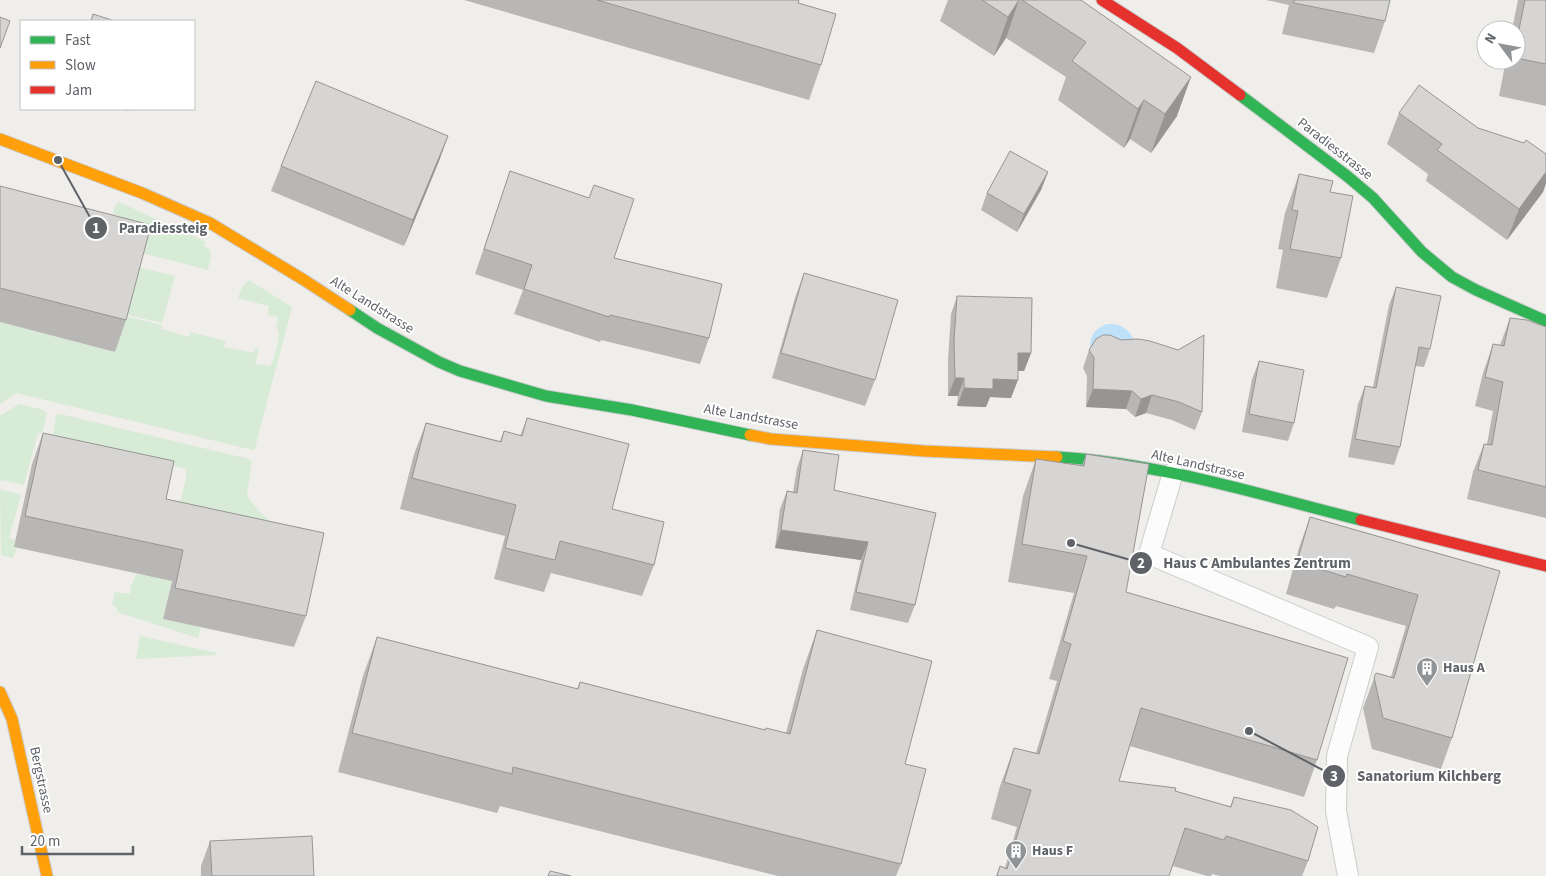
<svg xmlns="http://www.w3.org/2000/svg" width="1546" height="876" font-family="'Source Sans 3',sans-serif">
<rect width="100%" height="100%" fill="#efeeea"/>
<g fill="#d8ebd6">
<polygon points="119,202 206,242 204,246 209,249 211,256 208,270 130,250 145,228 113,213 116,204"/>
<polygon points="137,267 175,276 162,323 125,314"/>
<path d="M 249,280 L 292,307 L 255,448 L 253,450 L 16,393 L 0,404 L 0,322 L 114,352 L 124,316 L 162,325 L 161,329 L 189,337 L 190,332 L 226,341 L 224,347 L 254,353 L 255,348 L 259,349 L 255,364 L 270,366 C 274,362 279,340 279,334 C 279,331 277,328 276,326 L 278,321 L 277,317 L 268,315 L 269,306 L 238,298 L 242,287 Z"/>
<polygon points="19,404 44,410 47,413 42,433 38,433 24,485 1,480 0,484 0,416"/>
<path d="M 60,414 L 249,459 L 252,462 L 247,494 C 253,510 285,534 299,546 L 180,542 L 163,619 L 201,627 L 198,638 L 117,612 L 117,607 L 112,605 L 115,592 L 130,594 L 131,586 L 136,574 L 145,575 L 162,497 L 180,504 L 186,478 L 186,469 L 53,435 L 56,415 Z"/>
<polygon points="0,489 21,495 9,538 15,540 14,547 17,548 13,558 1,555"/>
<polygon points="140,636 217,653 216,655 136,659"/>
</g>
<path fill="#bfe0f9" d="M 1108,324 C 1120,323 1129,329 1134,340 L 1091,356 C 1088,341 1092,328 1108,324 Z"/>
<g fill="none" stroke-linecap="round" stroke-linejoin="round">
<g stroke="#cbcccc" stroke-width="22">
<polyline id="lane" points="1173,473 1149,554 1368,647 1337,756 1336,811 1348,876"/>
</g>
<g stroke="#cacacb" stroke-width="13">
<g id="fast">
<polyline points="1240,95 1347,176 1373,198 1422,252 1452,277 1476,290 1546,321"/>
<polyline points="350,310 377,328 439,362 460,371 546,396 632,410 750,435"/>
<path d="M 1057,457 C 1160,463 1261,495 1361,520"/>
</g>
</g>
<g stroke="#cacacb" stroke-width="13">
<g id="slow">
<polyline points="0,139 142,193 210,223 304,280 350,310"/>
<polyline points="750,435 771,439 924,451 1057,457"/>
<polyline points="0,692 12,719 47,876"/>
</g>
</g>
<g stroke="#cacacb" stroke-width="13">
<g id="jam">
<polyline points="1102,0 1177,48 1240,95"/>
<polyline points="1361,520 1546,566"/>
</g>
</g>
<use href="#lane" stroke="#fdfcfc" stroke-width="20"/>
<use href="#fast" stroke="#30b455" stroke-width="11"/>
<use href="#slow" stroke="#ff9f0a" stroke-width="11"/>
<use href="#jam" stroke="#e5322d" stroke-width="11"/>
</g>
<g fill="#b8b7b5">
<polygon points="464,0 799,0 798,3 821,65 809,100"/>
<polygon points="948,0 1081,0 1177,116 1151,153 1130,139 1124,148 1058,100 1066,77 1006,38 994,56 940,21"/>
<polygon points="1266,0 1390,0 1385,21 1374,53 1282,34 1289,5"/>
<polygon points="1518,0 1546,0 1546,106 1499,96 1506,60 1516,60 1516,30 1512,30"/>
<polygon points="121,109 129,109 129,111"/>
<polygon points="1399,113 1478,128 1546,154 1546,183 1543,192 1507,240 1426,181 1428,174 1387,144"/>
<polygon points="448,136 439,161 404,246 271,191 281,166"/>
<polygon points="510,171 709,338 700,364 601,340 600,342 514,314 523,290 475,274"/>
<polygon points="1048,172 1041,190 1017,232 981,210 987,193"/>
<polygon points="1299,174 1330,192 1341,258 1327,298 1276,288 1283,250 1278,249 1285,213"/>
<polygon points="0,186 126,320 115,352 0,322"/>
<polygon points="804,273 875,380 865,406 772,378 795,298"/>
<polygon points="1396,287 1430,349 1424,367 1415,366 1400,447 1394,465 1348,457 1358,404 1365,386 1373,387 1389,305"/>
<polygon points="957,296 1031,353 1024,371 1018,371 1011,398 990,397 986,407 957,406 958,396 948,396 948,359 951,314"/>
<polygon points="1510,318 1546,327 1546,518 1467,499 1473,472 1484,444 1487,444 1493,411 1475,406 1483,373 1493,344 1500,345"/>
<polygon points="1089,350 1202,412 1195,430 1172,420 1146,413 1135,417 1126,409 1086,407 1087,376 1083,368"/>
<polygon points="1259,361 1294,423 1288,441 1242,432 1252,379"/>
<polygon points="527,418 612,509 654,565 642,596 551,573 544,592 494,579 505,536 400,509 414,454 426,423 500,441 504,431 520,436"/>
<polygon points="43,433 166,499 306,616 294,647 163,619 172,581 14,547 32,464"/>
<polygon points="803,450 834,490 915,605 908,623 850,610 861,560 775,548 780,509 787,491 793,492 797,468"/>
<polygon points="1086,454 1126,592 1317,760 1304,797 1130,746 1119,781 1175,791 1230,807 1234,797 1308,861 1302,876 1220,876 1212,874 1211,876 1207,876 1173,866 1169,876 996,876 1000,866 1005,868 1017,827 991,819 1000,786 1014,748 1036,753 1057,681 1049,679 1074,593 1008,582 1023,496 1036,459 1082,466"/>
<polygon points="1310,517 1500,571 1452,738 1441,769 1372,749 1363,708 1376,673 1391,677 1406,626 1336,606 1334,609 1286,594 1299,548"/>
<polygon points="817,630 905,764 901,864 896,876 778,876 500,806 497,813 338,772 363,676 377,637 577,689 580,682 765,730 786,733 803,669"/>
<polygon points="210,841 314,876 201,876 201,866"/>
</g>
<g fill="#969594">
<polygon points="1019,0 1006,38 994,56 1008,17"/>
<polygon points="1191,77 1177,116 1151,153 1165,114"/>
<polygon points="1144,100 1130,139 1124,148 1138,109"/>
<polygon points="448,136 439,161 404,246 413,220"/>
<polygon points="1048,172 1041,190 1017,232 1024,214"/>
<polygon points="1546,172 1546,183 1543,192 1507,240 1519,209"/>
<polygon points="1018,353 1031,353 1024,371 1012,371"/>
<polygon points="955,378 964,378 958,396 948,396"/>
<polygon points="993,379 1018,380 1011,398 990,397 986,407 957,406 964,388"/>
<polygon points="1093,389 1132,391 1126,409 1086,407"/>
<polygon points="1152,395 1146,413 1135,417 1141,399"/>
<polygon points="781,530 868,542 861,560 775,548"/>
</g>
<g fill="#d6d5d3" stroke="#969594">
<polygon points="597,0 799,0 798,3 836,14 821,65"/>
<polygon points="982,0 1019,0 1008,17"/>
<polygon points="1022,0 1081,0 1191,77 1165,114 1144,100 1138,109 1072,61 1086,42"/>
<polygon points="1294,0 1390,0 1385,21 1294,3"/>
<polygon points="1525,0 1546,0 1546,64 1516,58 1516,44"/>
<polygon points="93,14 115,21 91,21"/>
<polygon points="0,17 10,21 0,48"/>
<polygon points="316,81 448,136 413,220 281,166"/>
<polygon points="1419,85 1478,128 1524,143 1526,140 1546,154 1546,172 1519,209 1437,150 1442,144 1399,113"/>
<polygon points="1010,151 1048,172 1024,214 987,193"/>
<polygon points="510,171 589,198 594,185 634,199 614,258 722,284 709,338 610,315 609,317 524,289 532,265 484,249"/>
<polygon points="1299,174 1333,181 1330,192 1353,196 1341,258 1290,249 1298,211 1292,210"/>
<polygon points="0,186 151,225 126,320 0,288"/>
<polygon points="804,273 898,300 875,380 781,353"/>
<polygon points="1396,287 1441,296 1430,349 1419,347 1400,447 1355,439 1365,386 1376,388"/>
<polygon points="957,296 1032,298 1031,353 1018,353 1018,380 993,379 993,389 964,388 964,378 955,378 954,341"/>
<polygon points="1510,318 1527,320 1546,327 1546,487 1478,470 1484,444 1492,445 1503,382 1485,377 1493,344 1504,346"/>
<polygon points="1103,335 1110,335 1121,340 1138,339 1150,341 1178,350 1204,335 1202,412 1179,402 1152,395 1141,399 1132,391 1093,389 1094,358 1089,350 1096,339"/>
<polygon points="1259,361 1304,370 1294,423 1249,414"/>
<polygon points="527,418 629,444 612,509 664,522 654,565 560,541 555,560 505,548 516,505 412,478 426,423 501,442 504,431 522,436"/>
<polygon points="43,433 174,461 166,499 324,533 306,616 175,588 183,550 25,516"/>
<polygon points="803,450 839,455 834,490 936,513 915,605 856,592 868,542 781,530 787,491 797,493"/>
<polygon points="1086,454 1149,464 1126,592 1348,658 1317,760 1141,708 1119,781 1176,788 1175,791 1231,807 1234,797 1291,810 1318,827 1308,861 1226,836 1224,840 1185,828 1169,876 997,876 1000,866 1007,869 1031,790 1004,782 1014,748 1039,754 1071,644 1063,641 1087,556 1022,544 1036,459 1084,466"/>
<polygon points="1310,517 1500,571 1452,738 1383,718 1374,677 1376,673 1394,678 1418,595 1347,574 1346,577 1297,562"/>
<polygon points="817,630 932,661 905,764 926,769 901,864 513,767 512,774 352,733 377,637 578,689 580,682 765,730 766,728 790,734"/>
<polygon points="312,836 314,876 212,876 210,841"/>
<polygon points="550,871 571,876 548,876"/>
</g>
<defs>
<g id="building-pin" transform="scale(1.125)"><path d="M0 17L-7.5 6A9.5 9.5 0 1 1 7.5 6Z" fill="#919496" stroke="#fff"/><path d="M-4-6H4V6H1V3H-1V6H-4ZM-2.5-4.3h1.7v1.8h-1.7ZM.8-4.3h1.7v1.8H.8ZM-2.5-1h1.7V.8h-1.7ZM.8-1h1.7V.8H.8Z" fill="#fff"/></g>
</defs>
<g fill-rule="evenodd">
<use href="#building-pin" x="1427" y="668"/>
<use href="#building-pin" x="1016" y="851"/>
</g>
<g text-anchor="middle" dominant-baseline="central" stroke-width="4" stroke-linejoin="round" paint-order="stroke">
<g font-size="14" fill="#5f6368" stroke="#fff">
<text transform="translate(1335 149) rotate(38)">Paradiesstrasse</text>
<text transform="translate(372 305) rotate(32)">Alte Landstrasse</text>
<text transform="translate(751 417) rotate(10)">Alte Landstrasse</text>
<text transform="translate(1198 465) rotate(13)">Alte Landstrasse</text>
<text transform="translate(41 780) rotate(78)">Bergstrasse</text>
</g>
<g font-size="14" font-weight="bold" fill="#5f6368" stroke="#fff" text-anchor="start">
<text x="1443" y="668">Haus A</text>
<text x="1032" y="851">Haus F</text>
</g>
</g>
<path fill="none" stroke="#5f6368" stroke-width="2" d="M58 160L96 228M1071 543L1141 563M1249 731L1334 776"/>
<g fill="#5f6368" stroke="#fff" stroke-width="2">
<circle cx="58" cy="160" r="5"/>
<circle cx="1071" cy="543" r="5"/>
<circle cx="1249" cy="731" r="5"/>
<circle cx="96" cy="228" r="12"/>
<circle cx="1141" cy="563" r="12"/>
<circle cx="1334" cy="776" r="12"/>
</g>
<g font-size="15" text-anchor="middle" font-weight="bold" fill="#fff">
<text x="96" y="233">1</text>
<text x="1141" y="568">2</text>
<text x="1334" y="781">3</text>
</g>
<g font-size="15" text-anchor="middle" font-weight="bold" fill="#5f6368" stroke="#fff" stroke-width="4" stroke-linejoin="round" paint-order="stroke">
<text x="163" y="233">Paradiessteig</text>
<text x="1257" y="568">Haus C Ambulantes Zentrum</text>
<text x="1429" y="781">Sanatorium Kilchberg</text>
</g>
<rect x="20" y="20" width="175" height="90" fill="#ffffff" stroke="#bfc1c3"/>
<rect x="30" y="36" width="25" height="8" fill="#30b455" stroke="#bfc1c3"/>
<text x="65" y="45" font-size="15" fill="#5f6368">Fast</text>
<rect x="30" y="61" width="25" height="8" fill="#ff9f0a" stroke="#bfc1c3"/>
<text x="65" y="70" font-size="15" fill="#5f6368">Slow</text>
<rect x="30" y="86" width="25" height="8" fill="#e5322d" stroke="#bfc1c3"/>
<text x="65" y="95" font-size="15" fill="#5f6368">Jam</text>
<g transform="translate(1501 45) rotate(302)"><circle r="24" fill="#ffffff" stroke="#bfc1c3"/>
<path d="M0-4L9 19L0 12L-9 19Z" fill="#919496"/>
<text y="-8" font-size="14" font-weight="bold" text-anchor="middle" fill="#5f6368">N</text>
</g>
<path d="M22 846v8h111v-8" fill="none" stroke="#5f6368" stroke-width="2.5"/>
<text x="30" y="846" font-size="15" fill="#5f6368" stroke="#ffffff" stroke-width="4" paint-order="stroke">20 m</text>
</svg>
